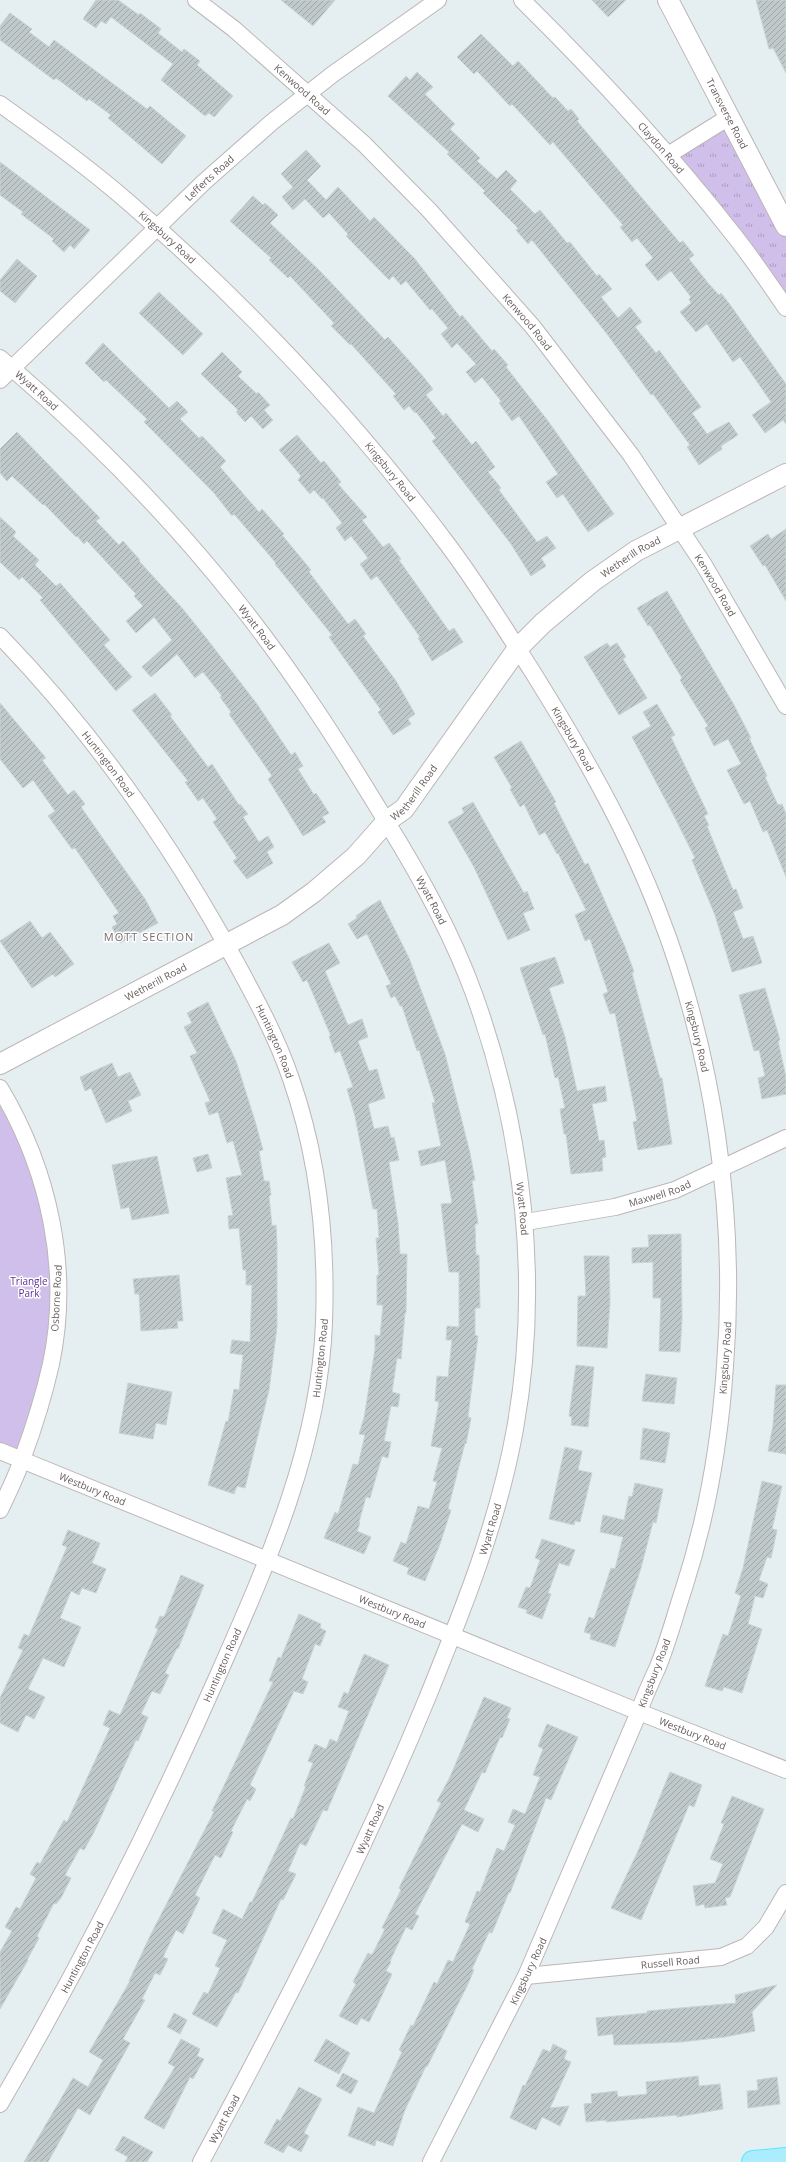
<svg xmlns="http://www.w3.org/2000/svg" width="786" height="2162" font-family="'Open Sans',sans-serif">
<defs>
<pattern id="grass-tufts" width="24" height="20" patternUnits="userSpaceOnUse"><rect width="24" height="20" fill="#d0bfea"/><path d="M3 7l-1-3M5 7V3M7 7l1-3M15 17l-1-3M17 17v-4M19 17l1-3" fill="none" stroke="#ad9ec1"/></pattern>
<pattern id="building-hatch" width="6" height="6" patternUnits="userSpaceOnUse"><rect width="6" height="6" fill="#c0c9ca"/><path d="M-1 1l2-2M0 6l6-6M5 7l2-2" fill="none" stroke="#a0a6a7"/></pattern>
</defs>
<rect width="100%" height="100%" fill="#e5eff1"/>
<polygon fill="url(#grass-tufts)" points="729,118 786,228 786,308 668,155"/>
<polygon fill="#d0bfea" points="0,1088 37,1164 57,1314 23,1459 0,1451"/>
<g fill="url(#building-hatch)" stroke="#c3d5d6">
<polygon points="96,0 118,0 139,15 140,13 161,29 158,33 182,52 184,49 200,61 197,65 233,96 214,117 209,113 205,116 161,80 173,64 111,17 106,24 101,21 96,28 83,19"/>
<polygon points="281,0 335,0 313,26"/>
<polygon points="592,0 626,0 608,17"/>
<polygon points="756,0 786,0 786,73 773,48 769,49"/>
<polygon points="10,13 32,29 29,32 49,47 54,40 147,109 150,106 186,136 162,164 108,118 111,115 89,99 87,101 56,78 54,80 0,40 0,26"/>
<polygon points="481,34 513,66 518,61 553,98 555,97 568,111 571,109 579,119 577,121 680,243 683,241 694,255 689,259 708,283 719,295 721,293 731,306 786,384 786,424 783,420 765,433 752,415 771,402 740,357 733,362 707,324 696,332 680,312 691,303 689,299 691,297 671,271 658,281 645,265 653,258 637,238 632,242 620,227 623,225 553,142 550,145 512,104 510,106 477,71 474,74 457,57"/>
<polygon points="417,72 433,87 425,94 455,124 450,129 480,158 477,161 497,179 506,170 517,181 510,189 535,214 540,210 567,243 570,242 597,276 599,274 612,289 601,297 618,318 630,307 642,322 635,327 656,353 659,350 701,407 692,413 707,434 729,422 738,435 721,446 722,449 699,465 687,447 690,445 653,394 651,395 607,334 532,240 528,244 516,230 518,228 483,193 485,191 447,154 449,152 388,96 406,76 410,80"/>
<polygon points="306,150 321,166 307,180 326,200 338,187 370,221 374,217 415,259 460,317 462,315 492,351 494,349 508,365 506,367 548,421 614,514 588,532 563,494 557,498 546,482 558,474 519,416 512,421 499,403 501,401 482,377 475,383 466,372 476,364 457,343 452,348 441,334 448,328 432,309 430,310 406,281 401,285 393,276 389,280 346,236 348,234 329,213 323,218 305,199 293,210 282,197 293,187 281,174"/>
<polygon points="0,162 90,230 74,249 70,245 64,252 52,241 54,239 21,214 23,212 0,195"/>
<polygon points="253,196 263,205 265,203 278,215 270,223 321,272 385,340 388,337 421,374 433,389 426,395 443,416 446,413 472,445 476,441 495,467 488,472 501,488 499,490 537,542 547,536 556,548 541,558 546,566 531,576 511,544 432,441 436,438 416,412 415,413 409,406 404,410 393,396 396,394 351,344 350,345 331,326 334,323 290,276 288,278 269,260 271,258 230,221"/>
<polygon points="17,259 37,276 15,303 0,291 0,280"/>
<polygon points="159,292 203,334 183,355 139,313"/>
<polygon points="103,343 169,408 177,401 188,412 180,419 199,438 202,436 226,461 220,467 259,512 262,509 284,534 282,535 311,570 309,572 348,624 355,619 366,634 363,636 396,681 415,714 408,719 411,724 393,735 378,712 381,710 329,637 332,635 275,564 276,563 234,514 232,516 214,493 144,422 147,419 106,380 104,382 85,363"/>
<polygon points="222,352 242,372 238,376 257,394 258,392 270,405 264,410 273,420 263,429 251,416 245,422 236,412 238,410 201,374"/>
<polygon points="17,432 100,518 96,521 119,545 123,541 140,560 139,561 182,608 207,639 257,704 291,755 295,752 303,766 298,769 314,795 316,793 329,813 322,817 326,822 303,836 268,779 272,776 229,714 231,712 220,697 222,696 203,672 195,678 177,654 151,677 142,667 172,640 154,617 136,633 126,621 143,606 134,596 136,594 87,541 84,544 77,536 76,537 44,504 43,505 12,476 7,481 0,473 0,449"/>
<polygon points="297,435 321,463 324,461 341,482 338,484 367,517 362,520 383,547 389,543 401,559 399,560 449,631 454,628 463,642 432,661 418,638 420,637 377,576 371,580 360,564 368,558 351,536 345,541 336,528 342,523 323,498 322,499 314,490 310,494 298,480 301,476 279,450"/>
<polygon points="0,517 16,532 13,536 39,560 35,565 56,586 60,583 110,640 104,645 132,677 116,691 40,600 43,598 22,577 19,580 0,562"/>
<polygon points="786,529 786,601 765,565 763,566 750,546 768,534 771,539"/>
<polygon points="667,591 734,705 751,738 749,738 767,776 765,777 778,805 782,804 786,814 786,877 767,830 763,832 750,801 744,804 727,770 741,764 728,739 714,746 705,728 708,726 680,680 682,678 650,625 648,626 637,608"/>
<polygon points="607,643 610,647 617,643 626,657 623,659 647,698 619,715 584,657"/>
<polygon points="155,693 172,715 170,716 208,767 212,764 239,805 240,804 248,814 243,817 259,842 268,836 274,847 267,852 273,863 247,879 233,861 237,858 213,822 217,819 203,798 198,801 185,782 188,781 132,710"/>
<polygon points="0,703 46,758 42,760 68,795 74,790 85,804 81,807 145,899 158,923 120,943 112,927 117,924 113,916 119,913 75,848 72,849 48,816 55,811 33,780 23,788 0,759"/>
<polygon points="657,704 675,735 671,737 708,814 704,816 709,825 707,826 733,890 736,889 743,908 733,912 743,939 753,936 762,963 732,972 715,915 692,860 695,858 673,814 632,737 651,726 643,712"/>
<polygon points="521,741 556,802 554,803 585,865 588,863 625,947 634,972 632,973 660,1078 662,1078 672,1144 638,1150 633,1122 637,1121 615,1013 610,1014 603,994 608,992 590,939 585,941 575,915 586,910 558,853 557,854 545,832 539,835 524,804 520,807 510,789 512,788 494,757"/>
<polygon points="473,802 524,893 527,891 534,909 523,913 530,930 508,940 474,867 448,822 464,813 462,808"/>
<polygon points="380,900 409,958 445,1054 470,1153 475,1180 472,1181 478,1224 475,1224 476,1255 479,1255 480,1308 475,1308 475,1335 478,1336 468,1417 471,1418 466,1444 465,1443 448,1509 451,1510 440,1544 425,1581 407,1574 409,1568 393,1561 401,1542 406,1544 418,1506 429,1509 437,1482 433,1481 442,1448 431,1446 439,1402 435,1401 437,1376 448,1377 452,1340 446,1340 447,1326 459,1327 459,1272 449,1272 441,1204 452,1203 445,1160 421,1166 418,1151 441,1146 432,1103 435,1102 419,1050 417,1051 402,1006 400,1006 395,996 391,998 386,986 391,984 367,934 357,939 348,924 357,918 356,916 364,910"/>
<polygon points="30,921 42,938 50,932 74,964 55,977 53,974 32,988 0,941"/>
<polygon points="329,943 340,963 325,971 348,1025 362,1019 368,1037 358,1041 369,1071 377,1069 385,1098 368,1104 374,1129 388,1126 391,1138 394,1137 399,1160 389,1162 398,1223 400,1254 407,1254 406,1313 405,1313 401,1359 397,1358 392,1392 400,1394 398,1407 391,1406 384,1441 391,1442 388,1458 382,1456 370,1498 366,1497 359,1522 360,1523 357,1531 371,1537 364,1554 324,1538 335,1512 338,1514 353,1464 358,1465 365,1435 359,1434 364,1418 375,1349 375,1335 380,1336 383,1305 377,1305 377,1275 379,1275 376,1238 379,1238 377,1209 373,1209 355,1116 347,1089 353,1087 340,1051 335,1053 329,1036 331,1036 307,980 303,982 292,962"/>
<polygon points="555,957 564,983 549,988 565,1037 577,1091 605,1086 607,1101 592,1104 599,1141 604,1140 606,1157 602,1158 603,1171 571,1174 566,1134 564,1134 560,1109 565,1108 558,1077 555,1078 545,1034 543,1035 520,968"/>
<polygon points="765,988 780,1040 778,1041 786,1077 786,1094 762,1099 758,1078 765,1076 759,1050 754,1051 739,995"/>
<polygon points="208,1002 236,1061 255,1121 263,1150 259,1151 264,1181 269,1181 271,1195 269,1196 272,1226 276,1225 277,1244 277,1327 269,1390 245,1488 237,1486 234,1494 208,1485 226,1421 228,1422 234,1389 239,1390 243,1355 230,1353 232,1340 250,1342 252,1285 246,1285 246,1270 243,1270 239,1228 229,1229 228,1216 233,1215 226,1178 242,1175 233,1141 227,1143 218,1112 209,1115 205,1103 210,1101 190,1056 197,1053 184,1027 192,1023 187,1013"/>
<polygon points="112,1063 118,1077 130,1072 141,1095 128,1101 132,1111 106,1123 91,1088 85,1091 80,1077"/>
<polygon points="208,1154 212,1168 197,1172 193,1158"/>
<polygon points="157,1156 169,1213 132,1220 129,1207 121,1209 112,1165"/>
<polygon points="681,1234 682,1319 680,1352 659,1351 661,1298 653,1298 653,1262 632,1263 632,1248 649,1247 648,1235"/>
<polygon points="584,1256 609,1256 610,1302 607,1348 577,1346 578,1296 586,1296"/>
<polygon points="179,1275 183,1321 177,1321 178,1328 141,1331 139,1294 135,1294 133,1279"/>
<polygon points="576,1365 594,1367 588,1427 571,1425 572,1417 569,1416"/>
<polygon points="646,1374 677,1378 674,1404 642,1401"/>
<polygon points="128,1383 172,1392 166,1425 156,1423 153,1439 119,1433"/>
<polygon points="776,1385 786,1385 786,1454 768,1451 773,1425"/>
<polygon points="643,1428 670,1433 665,1463 640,1459"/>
<polygon points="565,1447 582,1451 578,1470 592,1473 580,1522 575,1521 574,1525 549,1519"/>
<polygon points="762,1481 782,1486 772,1529 777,1530 771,1558 767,1557 759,1580 768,1584 763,1598 755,1596 748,1624 762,1629 742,1693 724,1687 722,1691 705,1686 723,1634 728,1636 741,1596 735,1593 743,1568"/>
<polygon points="635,1483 663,1489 656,1523 653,1522 641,1568 615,1647 590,1639 591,1634 584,1632 589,1617 594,1619 611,1568 615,1569 623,1537 600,1532 603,1515 624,1520 629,1496 632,1497"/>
<polygon points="68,1530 100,1543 92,1563 106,1569 96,1593 82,1588 79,1595 71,1591 60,1618 81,1627 64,1667 43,1658 28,1689 45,1697 34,1719 26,1715 18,1732 0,1723 0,1698 23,1650 18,1648 24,1634 29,1636 67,1547 62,1545"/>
<polygon points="542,1539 575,1550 569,1566 559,1563 548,1593 551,1594 542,1619 526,1613 527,1610 518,1607 526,1587 530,1588 540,1560 535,1558"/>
<polygon points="181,1575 204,1585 178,1649 177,1648 165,1673 169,1675 160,1694 152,1691 141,1714 148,1717 138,1741 136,1740 94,1832 84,1850 80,1848 65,1875 71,1878 61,1898 56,1904 54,1903 37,1936 39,1938 27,1960 28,1960 0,2009 0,1952 12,1931 5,1927 16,1907 20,1909 36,1878 30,1874 37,1862 40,1864 64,1820 67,1822 110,1728 103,1725 109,1710 120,1715 158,1629 155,1628 160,1616 164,1617"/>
<polygon points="299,1614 321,1624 320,1628 326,1631 320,1646 315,1644 302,1679 308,1682 303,1694 294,1691 250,1785 256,1789 250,1801 247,1799 231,1831 233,1832 221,1858 215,1855 195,1895 200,1898 183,1934 176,1930 163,1957 168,1959 160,1975 155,1973 142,1999 145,2000 123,2039 130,2043 90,2115 78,2108 48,2162 24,2162 73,2078 88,2087 103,2060 89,2052 130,1981 129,1981 151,1934 214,1812 212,1811 273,1682 269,1681 278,1657 281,1658"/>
<polygon points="364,1654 389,1665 327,1811 323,1810 306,1846 300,1843 288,1871 296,1874 283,1900 281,1899 238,1993 236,1992 217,2027 192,2014 204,1992 208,1994 220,1968 215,1966 227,1940 212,1933 223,1909 242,1919 250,1902 252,1902 291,1818 293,1819 306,1786 304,1786 313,1763 308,1761 315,1744 326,1749 330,1739 337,1742 349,1711 338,1707 344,1692 348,1694"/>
<polygon points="484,1697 511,1708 507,1718 510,1719 502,1738 500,1737 485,1773 482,1772 464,1810 484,1819 478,1832 462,1824 415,1914 419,1916 412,1930 406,1927 390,1961 391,1962 386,1971 392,1974 377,2006 369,2022 361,2018 357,2025 339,2016 356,1984 353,1982 368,1953 372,1955 385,1929 382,1928 401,1890 399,1888 441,1803 437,1801 450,1777"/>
<polygon points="547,1724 578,1737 551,1800 546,1798 510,1893 509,1892 492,1933 489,1932 472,1969 474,1970 468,1984 427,2067 426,2066 405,2110 393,2146 376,2140 375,2146 348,2136 358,2107 374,2113 402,2052 399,2050 411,2025 413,2026 434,1982 437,1984 448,1960 453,1962 470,1924 465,1922 477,1891 480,1892 497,1848 504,1851 515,1825 508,1822 513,1809 525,1814 540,1777 533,1775 543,1749 538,1746"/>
<polygon points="670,1772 702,1785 694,1807 689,1805 641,1920 611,1908 638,1851"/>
<polygon points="732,1796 764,1809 730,1897 725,1898 727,1905 705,1908 704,1904 696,1906 693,1886 715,1883 723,1864 710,1859 724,1824 721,1823"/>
<polygon points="777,1985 752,2012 755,2031 725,2037 681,2042 614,2045 613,2034 598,2036 596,2018 647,2013 647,2011 736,2003 735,1995"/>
<polygon points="174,2013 187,2020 180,2034 167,2027"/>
<polygon points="181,2039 200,2049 197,2056 204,2059 193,2079 190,2077 164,2129 144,2118 175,2067 168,2063"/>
<polygon points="326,2039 350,2053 339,2074 314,2061"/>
<polygon points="553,2044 567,2051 564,2059 571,2062 550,2108 569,2106 560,2126 542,2117 536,2130 510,2118 523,2085 525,2086 543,2049 550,2052"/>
<polygon points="343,2073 358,2081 351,2094 336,2086"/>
<polygon points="698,2076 699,2086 720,2084 723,2109 677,2117 677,2115 606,2122 606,2120 586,2122 584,2104 592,2103 591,2094 617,2091 618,2097 647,2094 646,2082"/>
<polygon points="777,2077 780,2104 748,2108 747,2091 758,2090 757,2080"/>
<polygon points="299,2087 322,2099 304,2133 309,2136 301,2152 288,2145 283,2153 264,2143 277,2119 280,2121"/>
<polygon points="123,2136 153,2152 147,2162 125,2162 128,2157 115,2150"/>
</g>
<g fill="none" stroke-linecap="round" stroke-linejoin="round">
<g stroke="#bdb6b6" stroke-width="18">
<g id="minor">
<path id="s1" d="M 196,0 L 234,29 L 364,144 L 429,210 L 533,327 L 631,455 L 704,565 L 786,706"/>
<path id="s2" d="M 522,0 C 597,74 668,151 733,234 C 752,258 769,283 786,308"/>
<path id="s3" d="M 0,104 C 43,135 87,166 127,201 C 246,304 354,419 448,545 C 478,585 505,629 532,671 C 580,748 626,827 659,913 C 714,1054 737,1216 725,1366 C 720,1441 707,1517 684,1588 C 675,1615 668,1643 657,1669 C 650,1684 644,1697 639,1712 L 526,1976 L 431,2162"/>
<polyline points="668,155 729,117"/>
<path id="s4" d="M 0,358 C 86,431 166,512 236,600 C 292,670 340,745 386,821 C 420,876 452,933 474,994 C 524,1132 541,1284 515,1429 C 498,1524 462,1612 426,1701 C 361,1859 282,2012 201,2162"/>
<path id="s5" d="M 0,380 L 204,182 L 272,122 L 333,74 L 438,0"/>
<path id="s6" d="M 0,636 C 89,728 165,835 227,946 C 251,990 275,1032 291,1079 C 318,1156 327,1240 324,1322 C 320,1445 268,1562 219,1673 C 154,1821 81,1965 0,2104"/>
<path d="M 0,1088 C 49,1170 71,1269 51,1364 C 44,1395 34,1427 23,1457 C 17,1475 8,1493 0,1510"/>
<path id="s7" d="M 526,1222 L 615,1207 L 675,1190 L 786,1138"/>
<path id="s8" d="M 0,1451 L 639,1712 L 786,1770"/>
<path id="s9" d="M 526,1976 L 721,1957 L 747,1946 L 766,1927 L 786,1893"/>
</g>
</g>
<g stroke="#bdb6b6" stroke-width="22">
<g id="tertiary">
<path id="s10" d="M 668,0 L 786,226"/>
<path id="s11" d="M 0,1064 L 282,915 L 314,892 L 356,856 L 387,821 L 404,809 L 518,648 L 543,623 L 593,581 L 636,551 L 786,474"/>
</g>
</g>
<g stroke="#50ecff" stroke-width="24">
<polyline id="primary" points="753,2162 786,2159"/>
</g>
<use href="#minor" stroke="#fff" stroke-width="16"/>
<use href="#tertiary" stroke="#fff" stroke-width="20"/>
<use href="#primary" stroke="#acecff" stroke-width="22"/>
</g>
<g text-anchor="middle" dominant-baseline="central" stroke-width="3" stroke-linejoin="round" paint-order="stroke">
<g font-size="10" fill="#675d5d" stroke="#fff">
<text stroke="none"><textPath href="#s1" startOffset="139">Kenwood Road</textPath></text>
<text stroke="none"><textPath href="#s10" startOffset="128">Transverse Road</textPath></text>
<text stroke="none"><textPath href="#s2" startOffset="203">Claydon Road</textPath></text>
<text stroke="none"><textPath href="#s5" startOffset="291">Lefferts Road</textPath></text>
<text stroke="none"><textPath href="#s3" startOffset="214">Kingsbury Road</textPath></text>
<text stroke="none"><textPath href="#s1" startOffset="463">Kenwood Road</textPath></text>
<text stroke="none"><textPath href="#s4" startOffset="49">Wyatt Road</textPath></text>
<text stroke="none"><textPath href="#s3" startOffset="538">Kingsbury Road</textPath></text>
<text stroke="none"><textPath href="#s11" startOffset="824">Wetherill Road</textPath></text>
<text stroke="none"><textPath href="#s1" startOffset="787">Kenwood Road</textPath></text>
<text stroke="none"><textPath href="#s4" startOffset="373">Wyatt Road</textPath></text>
<text stroke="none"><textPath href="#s3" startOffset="862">Kingsbury Road</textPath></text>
<text stroke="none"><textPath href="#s6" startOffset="168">Huntington Road</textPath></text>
<text stroke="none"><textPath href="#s11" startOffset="500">Wetherill Road</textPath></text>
<text stroke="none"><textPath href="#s4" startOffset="697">Wyatt Road</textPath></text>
<text stroke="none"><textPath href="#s11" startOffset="176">Wetherill Road</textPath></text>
<text stroke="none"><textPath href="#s3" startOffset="1186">Kingsbury Road</textPath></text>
<text stroke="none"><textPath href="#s6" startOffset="492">Huntington Road</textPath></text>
<text stroke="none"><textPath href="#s7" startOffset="137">Maxwell Road</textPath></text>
<text stroke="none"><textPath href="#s4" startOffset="1021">Wyatt Road</textPath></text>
<text transform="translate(56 1298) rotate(-87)">Osborne Road</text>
<text transform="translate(320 1358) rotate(-84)">Huntington Road</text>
<text transform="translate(725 1358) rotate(-86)">Kingsbury Road</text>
<text stroke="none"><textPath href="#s8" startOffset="100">Westbury Road</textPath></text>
<text transform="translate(490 1529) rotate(-73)">Wyatt Road</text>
<text stroke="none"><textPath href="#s8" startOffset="424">Westbury Road</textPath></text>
<text transform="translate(222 1665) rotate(-66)">Huntington Road</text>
<text transform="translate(654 1673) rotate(-69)">Kingsbury Road</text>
<text stroke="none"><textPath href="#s8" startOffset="748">Westbury Road</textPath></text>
<text transform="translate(370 1829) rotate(-66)">Wyatt Road</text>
<text transform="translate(82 1957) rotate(-62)">Huntington Road</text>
<text stroke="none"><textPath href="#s9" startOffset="145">Russell Road</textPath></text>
<text transform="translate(528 1971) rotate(-65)">Kingsbury Road</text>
<text transform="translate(224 2119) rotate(-62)">Wyatt Road</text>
</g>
<g font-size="10" fill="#5b2f93" stroke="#fff">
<text x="29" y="1281">Triangle<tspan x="29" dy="12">Park</tspan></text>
</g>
<g font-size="11" letter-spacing="1" fill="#796d6f" stroke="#fff">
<text x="149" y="936">MOTT SECTION</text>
</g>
</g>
</svg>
